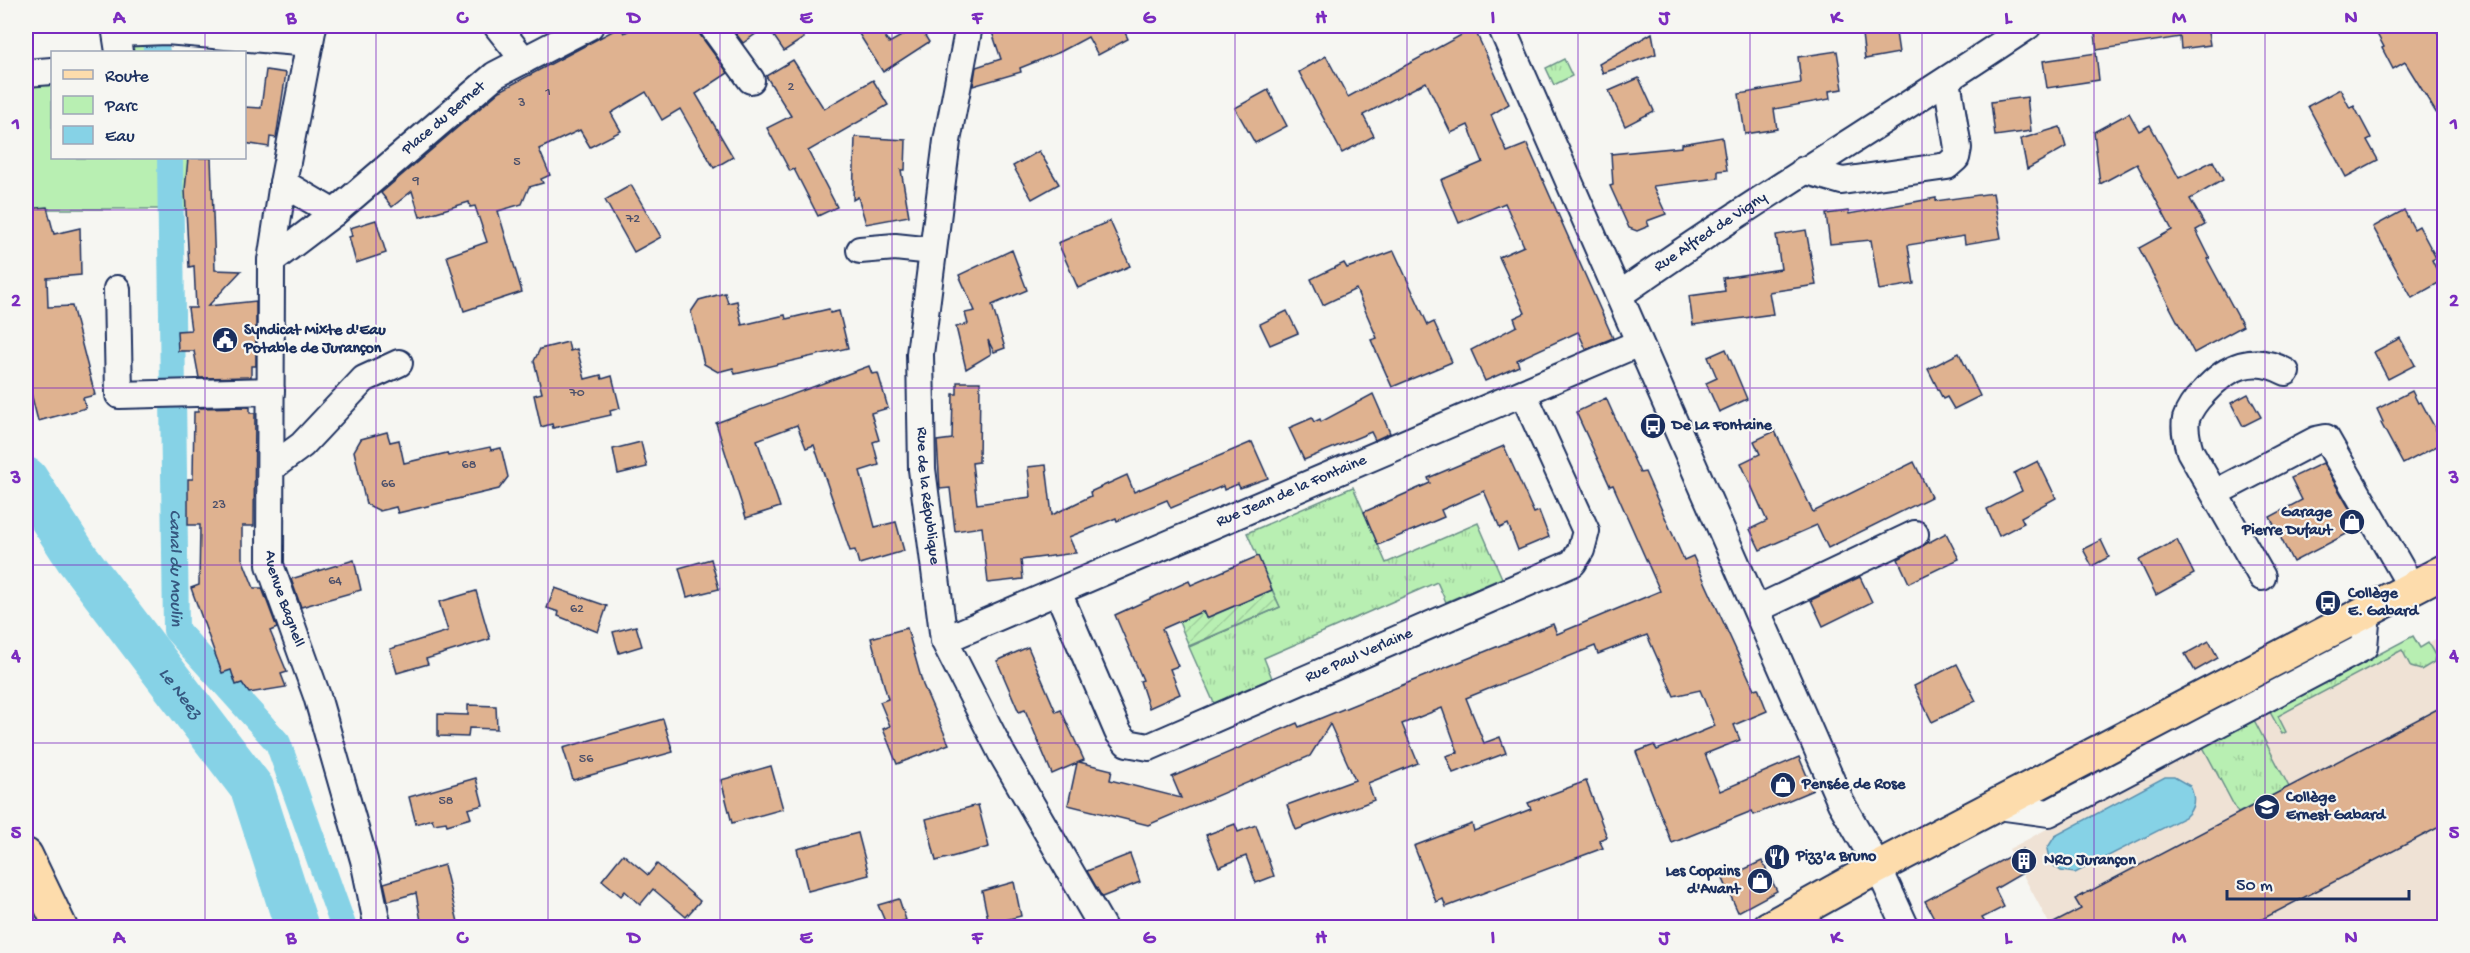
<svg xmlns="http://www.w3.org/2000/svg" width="2470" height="953" font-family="'Gochi Hand',sans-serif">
<defs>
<pattern id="grass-tufts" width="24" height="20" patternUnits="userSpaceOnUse" patternTransform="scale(1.5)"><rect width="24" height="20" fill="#b8efb2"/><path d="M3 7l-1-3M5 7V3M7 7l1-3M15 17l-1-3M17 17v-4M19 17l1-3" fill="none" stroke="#9ecd9c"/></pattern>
<pattern id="garden-furrows" width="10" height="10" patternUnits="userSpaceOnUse" patternTransform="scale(1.5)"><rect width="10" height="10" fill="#b8efb2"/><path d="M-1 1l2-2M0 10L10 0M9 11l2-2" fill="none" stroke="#9ecd9c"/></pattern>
</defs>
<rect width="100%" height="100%" fill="#f6f6f2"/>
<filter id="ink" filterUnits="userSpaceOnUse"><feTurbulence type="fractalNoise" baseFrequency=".0167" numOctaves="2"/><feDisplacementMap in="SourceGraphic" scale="12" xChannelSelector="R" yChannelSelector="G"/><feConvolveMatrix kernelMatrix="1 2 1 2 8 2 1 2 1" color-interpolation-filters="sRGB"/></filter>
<g filter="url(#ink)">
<polygon fill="#efe2d5" points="2444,634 2444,927 2051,927 2009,849 2413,636 2420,648"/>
<g fill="url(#grass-tufts)" stroke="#6a8f88" stroke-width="1.5">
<polygon points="1564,59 1572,76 1554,85 1546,68"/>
<polygon points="1353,487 1386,563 1478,523 1502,578 1446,602 1437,582 1264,658 1272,678 1214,703 1189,647 1280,607 1247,533"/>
<polygon points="2413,636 2420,648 2428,643 2435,655 2434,662 2421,670 2411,667 2402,650 2278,716 2286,732 2282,734 2270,712"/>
<polygon points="2254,720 2289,787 2238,813 2203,747"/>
</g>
<g fill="#b8efb2" stroke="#6a8f88" stroke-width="1.5">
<polygon points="163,42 167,52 134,52 133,45"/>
<polygon points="52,82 52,158 188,158 187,209 26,209 26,84"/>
</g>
<polygon fill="url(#garden-furrows)" stroke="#6a8f88" stroke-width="1.5" points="1272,590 1280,607 1189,646 1179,622 1203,611 1207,618"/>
<path fill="#86d2e6" stroke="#5b91b0" stroke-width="1.5" d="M 2165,777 L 2174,777 L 2190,786 C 2196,798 2195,808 2185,817 L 2075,873 L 2061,871 L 2050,863 L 2047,849 L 2055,836 Z"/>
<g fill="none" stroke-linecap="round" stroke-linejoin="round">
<g stroke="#86d2e6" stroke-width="26">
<polyline points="151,26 157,52"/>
<path id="s1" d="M 170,158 L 176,630 L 278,743 L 344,928"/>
</g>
<path stroke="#86d2e6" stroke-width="44" id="s2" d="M 26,479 L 77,558 L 252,788 L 297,928"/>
</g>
<g fill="#dfb290" stroke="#1b2f5e" stroke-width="1.5">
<polygon points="637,26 697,26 700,35 728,73 696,94 733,157 714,168 680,109 662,120 646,92 611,113 621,131 590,147 580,130 539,149 550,175 541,179 543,183 529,187 522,204 498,211 522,292 464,311 447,256 487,242 475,206 470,207 469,202 420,217 412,191 392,207 381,193 500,91 620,27 624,33"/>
<polygon points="730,26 796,26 804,38 784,51 767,26 743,43"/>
<polygon points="854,26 878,26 889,43 919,26 929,42 883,72"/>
<polygon points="990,26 1122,26 1128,39 1098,55 1088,37 1060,52 1020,68 1021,72 973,86 976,67 1001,59"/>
<polygon points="1861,26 1895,26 1899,53 1865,59"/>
<polygon points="2094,26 2207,26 2210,45 2181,49 2180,37 2097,50"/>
<polygon points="2388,26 2434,26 2445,45 2445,127 2405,62 2393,69 2382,48 2384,47 2376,32"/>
<polygon points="1474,28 1509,104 1491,115 1507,152 1527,144 1613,338 1586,349 1578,332 1517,360 1519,366 1485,381 1471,350 1517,326 1514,318 1525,313 1499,257 1524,246 1505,203 1459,223 1441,180 1483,162 1468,125 1451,133 1426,82 1363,115 1374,136 1342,153 1299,72 1326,56 1348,97"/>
<polygon points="1652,33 1656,54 1603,73 1599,64"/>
<polygon points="1837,51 1843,89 1829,91 1830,99 1774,109 1777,129 1745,134 1739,94 1801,83 1798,57"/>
<polygon points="2096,53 2099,80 2047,88 2043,61"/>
<polygon points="793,60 824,109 873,80 888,105 808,151 837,207 818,216 794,169 790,171 767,128 791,116 766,76"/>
<polygon points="266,70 286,73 276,138 270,137 269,147 244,143 244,107 261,108"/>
<polygon points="1639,78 1654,111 1625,126 1609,91"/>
<polygon points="2340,89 2350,108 2354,106 2371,138 2367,140 2378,160 2346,177 2308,106"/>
<polygon points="1268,90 1287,126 1255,143 1235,108"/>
<polygon points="2027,97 2031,131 1995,136 1991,102"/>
<polygon points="2129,113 2139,131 2150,125 2179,178 2213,161 2223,180 2190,199 2205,225 2196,230 2210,258 2207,259 2243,326 2194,353 2139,248 2172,230 2137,164 2100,184 2094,132"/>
<polygon points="2060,127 2066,147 2027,169 2021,139"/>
<polygon points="855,137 906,140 905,170 901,170 909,216 866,224 858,197 853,200"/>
<polygon points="1722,137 1727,170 1718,171 1718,178 1653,186 1666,214 1647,221 1649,226 1637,231 1629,228 1610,186 1613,185 1611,154 1682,147 1682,144"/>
<polygon points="1039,151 1059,184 1032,199 1013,166"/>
<polygon points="188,158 211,158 215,270 241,271 208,306 256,301 256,366 251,366 251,377 199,378 194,351 178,351 177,331 191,330 188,308 196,308 194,266 189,267 185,190"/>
<polygon points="631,185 661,237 634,252 605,200"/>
<polygon points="1993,193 2001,238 1965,244 1964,236 1908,245 1914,284 1879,290 1871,240 1830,244 1826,214 1848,211 1849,214 1936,198 1936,201"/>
<polygon points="47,207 54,234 80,228 81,275 47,278 48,307 72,306 95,395 83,398 86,408 38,421 26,373 26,209"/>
<polygon points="2404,210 2414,229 2419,226 2436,258 2432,260 2442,281 2412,298 2373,227"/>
<polygon points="376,220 386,253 356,263 349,237 352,236 350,228"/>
<polygon points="1110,221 1130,266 1078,288 1058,243"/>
<polygon points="1806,230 1816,285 1769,292 1773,314 1693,325 1689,296 1725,291 1723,278 1781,269 1776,235"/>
<polygon points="1012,250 1027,290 992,305 1005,348 994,352 988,340 991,354 966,369 956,327 968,324 965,313 975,311 959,275"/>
<polygon points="1394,251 1428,325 1434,322 1452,362 1392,387 1371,340 1377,338 1356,289 1323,305 1311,279 1344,263 1347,268"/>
<polygon points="725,293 728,303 737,301 742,325 785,315 786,319 829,309 830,313 839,311 848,348 735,374 733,368 718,372 704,364 691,312 699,300"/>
<polygon points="1287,311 1298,333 1270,345 1260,324"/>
<polygon points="2400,338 2415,365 2388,379 2374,352"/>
<polygon points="568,342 570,351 577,349 585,379 601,375 602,379 612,376 620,408 610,411 611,415 553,428 552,424 541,427 534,395 542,393 534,361 540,349"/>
<polygon points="1726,349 1747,399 1719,412 1706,383 1717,378 1708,357"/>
<polygon points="1959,353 1980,396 1954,409 1947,397 1943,399 1928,369"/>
<polygon points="869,366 872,374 878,373 888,408 871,413 879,440 873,442 879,465 860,471 875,527 896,522 904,551 859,564 855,550 850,551 814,445 806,448 797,425 757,440 780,507 746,518 716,423"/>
<polygon points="957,382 980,382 979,462 972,463 977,504 1031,497 1028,467 1046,465 1052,515 1091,496 1090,492 1127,475 1134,492 1252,442 1268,478 1240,488 1238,484 1224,490 1223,486 1171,508 1167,500 1117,521 1116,518 1069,537 1076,553 1021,560 1023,579 988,583 982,527 955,531 950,488 940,489 937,441 952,439 953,394 957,394"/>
<polygon points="2412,391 2418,403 2421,402 2443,443 2403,464 2381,423 2383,422 2377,409"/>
<polygon points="1373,394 1390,433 1375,440 1371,432 1304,460 1289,428 1312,418 1314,422 1320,419 1321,422"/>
<polygon points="2248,394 2261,417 2243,426 2231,403"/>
<polygon points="1606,398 1640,473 1645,472 1684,560 1693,556 1754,689 1758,688 1767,711 1734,725 1740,740 1705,754 1720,791 1799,757 1813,790 1754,815 1752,811 1672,843 1636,752 1654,745 1657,750 1715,726 1700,690 1674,696 1647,635 1598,654 1595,646 1466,698 1484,743 1500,737 1506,753 1453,773 1446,756 1458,752 1442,708 1402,724 1418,763 1368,783 1374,800 1296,830 1287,805 1355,780 1330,724 1310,756 1148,825 1068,805 1077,763 1052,774 1025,710 1019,712 997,661 1028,647 1056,712 1061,710 1084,760 1079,762 1112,770 1110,780 1181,798 1172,777 1297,723 1299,727 1553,624 1557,634 1660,591 1613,485 1610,486 1576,412"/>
<polygon points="250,407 250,413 255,413 254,526 242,526 242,558 254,588 262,588 277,628 270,631 287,672 281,674 286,687 249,693 242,683 236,685 231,670 222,673 191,588 199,585 200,525 188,525 188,479 193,479 194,412 198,412 198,408"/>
<polygon points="1775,431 1813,512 1914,462 1931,497 1828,548 1817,525 1760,550 1750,529 1767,521 1741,463 1760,454 1754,441"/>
<polygon points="387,432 390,442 399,440 404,463 447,453 448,456 490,447 491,450 501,448 508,477 499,489 398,513 396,507 380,511 366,504 354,451 361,439"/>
<polygon points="641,442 647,467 618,474 613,449"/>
<polygon points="1504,446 1534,513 1539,511 1549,537 1518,550 1508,524 1500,528 1484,491 1441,510 1444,517 1378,545 1364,512 1430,483 1428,478"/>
<polygon points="2038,461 2056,498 2021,517 2024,523 1999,536 1987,509 2022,491 2014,473"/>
<polygon points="2323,463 2360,527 2293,562 2270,517 2302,500 2291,478"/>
<polygon points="1946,533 1959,559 1909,583 1898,559"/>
<polygon points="2101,540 2109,557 2092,566 2083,549"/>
<polygon points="2177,540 2194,574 2156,595 2139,560"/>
<polygon points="1258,556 1272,590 1206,618 1203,611 1162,629 1178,666 1170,669 1180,694 1149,708 1140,681 1143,680 1115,615 1189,581 1191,585"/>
<polygon points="711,559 719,589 687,597 679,568"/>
<polygon points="354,560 361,590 301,607 291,579"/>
<polygon points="1860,577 1872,602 1823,626 1811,600"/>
<polygon points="555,588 607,606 598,632 558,616 559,612 547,608"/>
<polygon points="476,591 490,639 426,659 428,664 397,673 390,649 448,631 439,602"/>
<polygon points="636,626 642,646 619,653 613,632"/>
<polygon points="907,628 923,685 949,744 897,764 883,729 890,726 880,702 888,699 871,638"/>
<polygon points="2209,641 2218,658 2195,671 2185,654"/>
<polygon points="1957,664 1976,701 1932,722 1914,686"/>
<polygon points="468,705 496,706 497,729 469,728 468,737 438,736 438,714 468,715"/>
<polygon points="2445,705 2445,824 2247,927 2046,927 2081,909 2075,899"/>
<polygon points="663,719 673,752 573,780 563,748"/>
<polygon points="771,766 783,809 732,823 721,780"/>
<polygon points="476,778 483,805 468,809 471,818 447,825 446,822 434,824 432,819 416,824 409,797"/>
<polygon points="1586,781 1607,837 1599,840 1603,848 1446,907 1443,899 1436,902 1414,846 1472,824 1474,831 1531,809 1528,803"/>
<polygon points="978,805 989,847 936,861 926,819"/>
<polygon points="1235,824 1238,832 1256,825 1274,876 1256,883 1246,856 1219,867 1206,835"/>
<polygon points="858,833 869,875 808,891 797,849"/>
<polygon points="2023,849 2033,867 1995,889 2004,907 1982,918 1988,927 1939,927 1925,901"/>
<polygon points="623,854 648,875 657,864 700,901 686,917 653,889 640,905 625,891 621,896 602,880"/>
<polygon points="1130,854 1140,882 1102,897 1087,871"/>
<polygon points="1762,861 1777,891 1738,912 1723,879"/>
<polygon points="444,865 458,922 439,927 422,927 416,893 388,901 384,883"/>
<polygon points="1014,882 1021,916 989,924 982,891"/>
<polygon points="899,899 906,920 887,926 878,905"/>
</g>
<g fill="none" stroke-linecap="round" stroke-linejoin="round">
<g stroke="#1b2f5e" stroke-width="30">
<g id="minor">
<polyline points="313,26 283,183 334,213"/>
<polyline points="712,26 751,80"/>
<path id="s3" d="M 969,26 L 947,141 L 920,354 L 922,469 L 944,640 L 1002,754 L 1103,928"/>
<polyline points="1501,26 1841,803 1878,867 1906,928"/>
<polyline points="119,52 116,33 166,31 310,43"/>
<polyline points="524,60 590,26"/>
<polyline points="26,73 52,71"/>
<polyline points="1804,170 1842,181 1947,166 1956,158 1958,148 1947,80"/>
<path id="s4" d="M 283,183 L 271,261 L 334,213 L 495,75 L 524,60 L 497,26"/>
<polyline points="860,250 895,247 933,251"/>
<path id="s5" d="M 271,261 L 270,565 L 317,696 L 364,860 L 378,928"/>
<polyline points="117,289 119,395 271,391"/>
<path id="s6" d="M 1619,295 C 1752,201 1893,117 2028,26"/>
<polyline points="271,468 302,445 364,379 399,363"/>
<polyline points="2215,493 2316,440 2326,438 2412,588"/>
<path d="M 2262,577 L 2190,451 C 2187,441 2184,430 2186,419 C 2189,410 2197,399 2204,392 C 2227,366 2254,354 2286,372"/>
<path id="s7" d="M 1058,592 L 1118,732 L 1127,743 L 1149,747 L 1573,563 L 1581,550 L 1586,531 L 1523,393"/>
<polyline points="1757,609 1915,534"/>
<path id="s8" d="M 944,640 L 1639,343"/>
<polyline points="1998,806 2049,813 2364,647 2367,611"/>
</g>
</g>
<g stroke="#1b2f5e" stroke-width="36">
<g id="major">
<polyline points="26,855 61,928"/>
<polyline points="1768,928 1878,867 2444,571"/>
</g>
</g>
<use href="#minor" stroke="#f6f6f2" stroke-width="26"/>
<use href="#major" stroke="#fddcac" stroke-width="32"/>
</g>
</g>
<path fill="none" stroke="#7b2cbf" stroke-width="1.5" stroke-opacity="0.55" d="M 205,26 L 205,52M 376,26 L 376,928M 548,26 L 548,928M 720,26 L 720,928M 892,26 L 892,928M 1063,26 L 1063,928M 1235,26 L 1235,928M 1407,26 L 1407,928M 1578,26 L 1578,928M 1750,26 L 1750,928M 1922,26 L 1922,928M 2094,26 L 2094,928M 2265,26 L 2265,928M 205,158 L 205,928M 26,210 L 2444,210M 26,388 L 2444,388M 26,565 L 2444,565M 26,743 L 2444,743"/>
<defs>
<g id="civic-disc" transform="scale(1.35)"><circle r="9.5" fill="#1b2f5e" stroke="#f6f6f2"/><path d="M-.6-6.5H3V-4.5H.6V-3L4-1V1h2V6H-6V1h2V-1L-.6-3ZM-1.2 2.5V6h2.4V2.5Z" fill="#fff"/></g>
<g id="bus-disc" transform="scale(1.35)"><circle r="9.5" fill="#1b2f5e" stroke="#f6f6f2"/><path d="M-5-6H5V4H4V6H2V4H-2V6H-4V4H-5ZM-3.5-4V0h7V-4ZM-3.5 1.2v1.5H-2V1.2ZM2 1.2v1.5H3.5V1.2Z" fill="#fff"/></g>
<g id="shop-disc" transform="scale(1.35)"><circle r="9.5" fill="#1b2f5e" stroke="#f6f6f2"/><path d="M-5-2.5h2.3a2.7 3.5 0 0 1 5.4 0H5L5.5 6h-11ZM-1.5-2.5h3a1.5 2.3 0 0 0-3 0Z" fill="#fff"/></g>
<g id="school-disc" transform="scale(1.35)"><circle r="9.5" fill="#1b2f5e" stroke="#f6f6f2"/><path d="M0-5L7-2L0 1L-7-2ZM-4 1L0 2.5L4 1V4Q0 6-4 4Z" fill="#fff"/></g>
<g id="restaurant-disc" transform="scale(1.35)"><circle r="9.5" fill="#1b2f5e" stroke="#f6f6f2"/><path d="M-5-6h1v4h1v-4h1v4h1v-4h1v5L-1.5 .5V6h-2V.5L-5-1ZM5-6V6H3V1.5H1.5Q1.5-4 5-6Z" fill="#fff"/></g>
<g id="building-disc" transform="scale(1.35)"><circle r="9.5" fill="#1b2f5e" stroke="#f6f6f2"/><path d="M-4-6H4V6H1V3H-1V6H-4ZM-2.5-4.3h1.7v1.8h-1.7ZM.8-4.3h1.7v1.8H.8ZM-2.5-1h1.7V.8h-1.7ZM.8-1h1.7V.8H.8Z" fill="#fff"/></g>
</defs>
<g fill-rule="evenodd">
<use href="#civic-disc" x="225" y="340"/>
<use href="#bus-disc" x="1653" y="426"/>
<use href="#shop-disc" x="2352" y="522"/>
<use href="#bus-disc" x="2328" y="603"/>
<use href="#shop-disc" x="1783" y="785"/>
<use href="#school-disc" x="2267" y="807"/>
<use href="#restaurant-disc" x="1777" y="857"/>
<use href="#building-disc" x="2024" y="861"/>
<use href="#shop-disc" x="1760" y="881"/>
</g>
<g text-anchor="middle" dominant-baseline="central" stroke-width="4.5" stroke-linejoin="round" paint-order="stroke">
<g font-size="14" fill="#4c506a">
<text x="791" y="87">2</text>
<text x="548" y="92">1</text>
<text x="522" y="103">3</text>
<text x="517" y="162">5</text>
<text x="416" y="181">9</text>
<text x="633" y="219">72</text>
<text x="577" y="393">70</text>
<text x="469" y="465">68</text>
<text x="388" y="484">66</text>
<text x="219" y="505">23</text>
<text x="335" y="581">64</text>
<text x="577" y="609">62</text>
<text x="586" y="759">56</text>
<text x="446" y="801">58</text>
</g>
<g font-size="16" fill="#1b2f5e" stroke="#f6f6f2">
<text stroke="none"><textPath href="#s4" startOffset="303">Place du Bernet</textPath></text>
<text stroke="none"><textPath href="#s6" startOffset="111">Rue Alfred de Vigny</textPath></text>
<text stroke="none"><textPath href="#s8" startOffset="378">Rue Jean de la Fontaine</textPath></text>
<text stroke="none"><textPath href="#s3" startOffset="474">Rue de la République</textPath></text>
<text stroke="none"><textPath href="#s5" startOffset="340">Avenue Bagnell</textPath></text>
<text stroke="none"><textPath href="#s7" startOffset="418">Rue Paul Verlaine</textPath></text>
</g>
<g font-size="16" font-weight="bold" fill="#1b2f5e" stroke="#f6f6f2" text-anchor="start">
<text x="244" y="331">Syndicat Mixte d'Eau<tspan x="244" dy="18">Potable de Jurançon</tspan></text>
<text x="1672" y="426">De La Fontaine</text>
<text x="2332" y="513" text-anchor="end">Garage<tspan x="2332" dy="18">Pierre Dufaut</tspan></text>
<text x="2348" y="594">Collège<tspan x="2348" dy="18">E. Gabard</tspan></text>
<text x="1802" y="785">Pensée de Rose</text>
<text x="2286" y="798">Collège<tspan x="2286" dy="18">Ernest Gabard</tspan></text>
<text x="1796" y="857">Pizz'a Bruno</text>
<text x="2044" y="861">NRO Jurançon</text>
<text x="1740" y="872" text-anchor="end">Les Copains<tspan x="1740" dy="18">d'Avant</tspan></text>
</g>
<g font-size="18" font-style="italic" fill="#365880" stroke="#f6f6f2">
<text stroke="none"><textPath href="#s1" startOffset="410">Canal du Moulin</textPath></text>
<text stroke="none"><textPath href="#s2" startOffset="264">Le Neez</textPath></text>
</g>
</g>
<rect width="2470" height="953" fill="none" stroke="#f6f6f2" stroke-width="66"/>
<rect x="51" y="51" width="195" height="108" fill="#f6f6f2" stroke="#9ea6b7" stroke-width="1.5"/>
<rect x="63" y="70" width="30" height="9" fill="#fddcac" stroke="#9ea6b7" stroke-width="1.5"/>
<text x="105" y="81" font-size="18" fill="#1b2f5e">Route</text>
<rect x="63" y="96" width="30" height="18" fill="#b8efb2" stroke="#9ea6b7" stroke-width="1.5"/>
<text x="105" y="111" font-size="18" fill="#1b2f5e">Parc</text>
<rect x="63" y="126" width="30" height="18" fill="#86d2e6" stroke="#9ea6b7" stroke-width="1.5"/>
<text x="105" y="141" font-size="18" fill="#1b2f5e">Eau</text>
<path d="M2227 890v9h182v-9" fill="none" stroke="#1b2f5e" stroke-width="3"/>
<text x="2236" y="890" font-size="18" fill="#1b2f5e" stroke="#f6f6f2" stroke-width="4.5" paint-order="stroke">50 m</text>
<rect x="33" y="33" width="2404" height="887" fill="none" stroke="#7b2cbf" stroke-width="2"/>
<g font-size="20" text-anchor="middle" font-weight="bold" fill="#7b2cbf">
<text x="119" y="23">A</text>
<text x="291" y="23">B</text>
<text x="462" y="23">C</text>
<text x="634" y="23">D</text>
<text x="806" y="23">E</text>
<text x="977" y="23">F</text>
<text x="1149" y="23">G</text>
<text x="1321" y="23">H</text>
<text x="1493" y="23">I</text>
<text x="1664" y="23">J</text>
<text x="1836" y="23">K</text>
<text x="2008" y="23">L</text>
<text x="2179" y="23">M</text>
<text x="2351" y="23">N</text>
<text x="16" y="129">1</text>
<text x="2454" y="129">1</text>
<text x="16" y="306">2</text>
<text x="2454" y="306">2</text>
<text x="16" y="483">3</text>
<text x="2454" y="483">3</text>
<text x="16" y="661">4</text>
<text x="2454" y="661">4</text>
<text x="16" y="838">5</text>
<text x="2454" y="838">5</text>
<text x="119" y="943">A</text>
<text x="291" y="943">B</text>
<text x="462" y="943">C</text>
<text x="634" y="943">D</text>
<text x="806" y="943">E</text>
<text x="977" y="943">F</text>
<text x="1149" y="943">G</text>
<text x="1321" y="943">H</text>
<text x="1493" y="943">I</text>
<text x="1664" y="943">J</text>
<text x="1836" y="943">K</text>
<text x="2008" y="943">L</text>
<text x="2179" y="943">M</text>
<text x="2351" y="943">N</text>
</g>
</svg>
